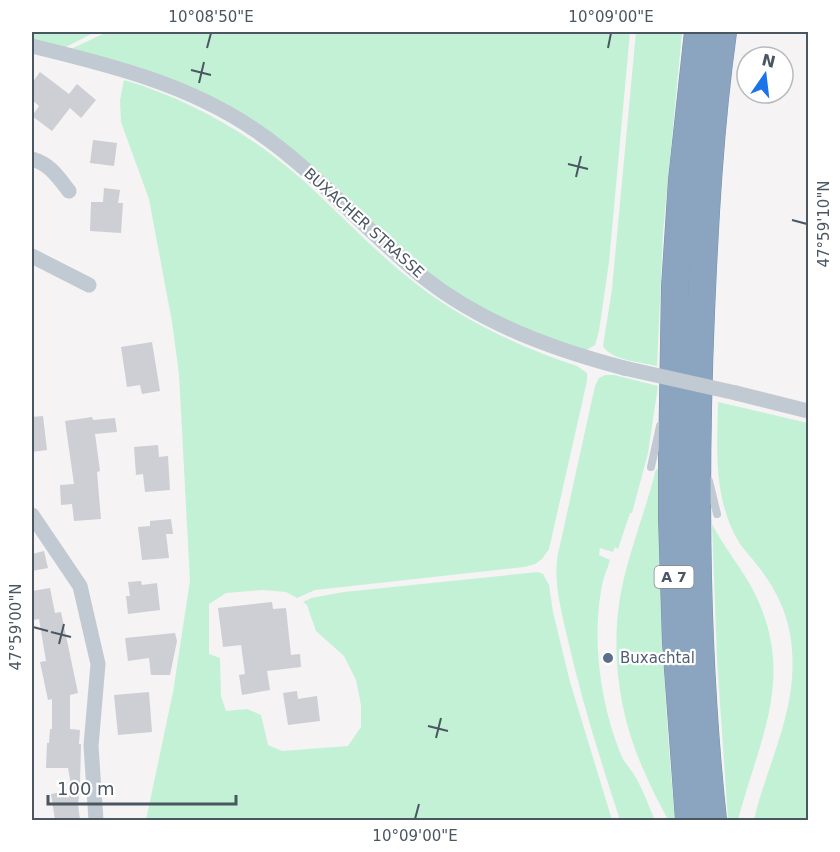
<svg xmlns="http://www.w3.org/2000/svg" width="840" height="852" font-family="'DejaVu Sans',sans-serif">
<rect width="100%" height="100%" fill="#f5f3f3"/>
<g fill="#c3f1d5">
<polygon points="32,32 95,32 64,48 32,40"/>
<polygon points="107,32 630,32 609,262 599,331 595,345 585,351 505,321 445,286 192,87 139,67 71,49"/>
<path d="M 636,32 L 682,32 L 663,232 L 657,366 C 641,362 612,361 603,346 L 612,289 Z"/>
<path d="M 124,80 C 191,100 253,135 305,182 C 343,217 378,255 419,286 C 466,322 520,347 577,366 L 587,373 L 587,381 L 549,549 L 542,559 L 535,564 L 524,567 L 315,590 L 297,598 L 286,592 L 262,590 L 226,593 L 209,604 L 209,654 L 220,658 L 221,696 L 226,711 L 247,709 L 261,715 L 268,745 L 282,751 L 348,746 L 361,727 L 361,705 L 356,680 L 344,656 L 316,631 L 307,605 L 303,602 L 311,598 L 344,592 L 538,572 L 543,574 L 549,585 L 553,612 L 570,682 L 612,820 L 146,820 L 173,692 L 190,581 L 179,374 L 172,322 L 149,199 L 121,122 L 120,100 Z"/>
<path d="M 605,375 L 614,375 L 658,386 L 648,453 L 632,513 L 630,513 L 618,549 L 615,547 L 613,552 L 600,548 L 599,555 L 610,560 C 607,570 602,581 601,591 C 592,644 601,706 621,755 C 625,764 632,770 636,778 C 644,792 649,807 655,820 L 620,820 C 600,759 581,698 567,636 C 561,609 553,581 558,554 L 595,386 L 599,378 Z"/>
<path d="M 718,402 L 808,423 L 808,820 L 754,820 C 769,756 802,704 790,634 C 786,609 773,585 757,565 C 752,558 745,551 740,544 C 713,500 717,451 718,402 Z"/>
<path d="M 656,469 L 659,470 C 659,587 664,704 675,820 L 668,820 C 660,804 651,788 644,771 C 619,716 610,651 621,592 C 629,551 646,510 656,469 Z"/>
<path d="M 712,524 C 724,548 743,569 755,594 C 796,678 759,739 738,820 L 728,820 L 717,659 Z"/>
</g>
<g fill="#cdcfd5">
<polygon points="40,72 69,94 77,84 96,100 81,118 70,108 52,131 32,116 39,106 32,100 32,83"/>
<polygon points="93,140 117,143 114,166 90,163"/>
<polygon points="104,188 120,190 118,203 123,203 121,233 90,231 91,202 103,202"/>
<polygon points="152,342 160,391 142,394 140,385 127,387 121,347"/>
<polygon points="43,416 47,450 32,452 32,417"/>
<polygon points="92,417 93,420 115,418 117,432 95,434 100,471 97,472 101,519 74,521 72,504 61,505 60,485 74,484 65,421"/>
<polygon points="158,445 159,457 168,456 170,490 145,492 143,474 136,475 134,447"/>
<polygon points="171,519 173,534 166,534 169,558 142,560 138,527 150,526 150,521"/>
<polygon points="44,551 48,568 32,571 32,554"/>
<polygon points="141,581 142,585 157,583 160,610 128,614 126,596 130,596 128,582"/>
<polygon points="50,588 55,613 61,612 78,693 70,695 70,729 80,730 79,744 81,744 80,783 84,782 84,794 79,795 78,805 80,820 55,820 51,794 72,790 68,768 46,768 47,743 49,743 50,729 52,729 52,699 48,700 40,662 46,661 39,619 32,620 32,591"/>
<polygon points="272,602 273,609 286,608 291,655 300,654 301,667 267,671 270,690 242,695 239,675 245,674 241,645 223,647 218,608"/>
<polygon points="175,633 177,641 170,675 151,675 149,658 128,661 125,638"/>
<polygon points="297,691 298,699 317,696 320,721 288,725 283,693"/>
<polygon points="149,692 152,732 118,735 114,695"/>
</g>
<g fill="none" stroke-linecap="round" stroke-linejoin="round">
<g stroke="#7690ad" stroke-width="28">
<g id="motorway">
<polyline points="689,820 676,642 672,517 672,460 675,287 682,180 698,32"/>
<path d="M 713,820 C 695,652 694,481 701,312 C 705,218 710,125 723,32"/>
</g>
</g>
<g stroke="#c1cad2" stroke-width="8">
<polyline points="651,467 660,426"/>
<polyline points="709,481 717,514"/>
</g>
<g stroke="#c1cad2" stroke-width="15">
<path d="M 32,46 C 110,65 188,84 255,130 C 317,172 365,230 423,277 C 481,323 552,349 624,368"/>
<path d="M 32,159 C 50,164 58,177 69,191"/>
<polyline points="32,256 89,285"/>
<polyline points="736,393 808,411"/>
<polyline points="32,515 80,586 98,664 91,746 96,820"/>
</g>
<use href="#motorway" stroke="#8ba5c1" stroke-width="27"/>
<polyline stroke="#c1cad2" stroke-width="15" points="624,368 736,393"/>
</g>
<path fill="none" stroke="#4a5661" stroke-width="2" d="M 207,48 L 211,33M 608,48 L 611,33M 191,70 L 211,75M 199,83 L 204,62M 568,164 L 588,169M 576,177 L 581,156M 792,220 L 807,224M 33,627 L 48,631M 51,632 L 71,637M 59,644 L 64,624M 428,726 L 448,731M 436,738 L 441,718M 415,819 L 419,804"/>
<circle fill="#5c6f8a" stroke="#fff" stroke-width="2" cx="608" cy="658" r="6"/>
<g text-anchor="middle" dominant-baseline="central" stroke-width="4.5" stroke-linejoin="round" paint-order="stroke">
<rect fill="#fff" stroke="#808990" stroke-width="1.5" x="654.5" y="566" width="39" height="22" rx="4.5"/>
<g font-size="14" font-weight="bold" fill="#4a5661">
<text x="674" y="577">A 7</text>
</g>
<g font-size="15" fill="#4a5661" stroke="#fff">
<text transform="translate(364 223) rotate(42)">BUXACHER STRASSE</text>
</g>
<g font-size="15" fill="#4e5e75" stroke="#fff" text-anchor="start">
<text x="620" y="658">Buxachtal</text>
</g>
</g>
<rect width="840" height="852" fill="none" stroke="#ffffff" stroke-width="66"/>
<g transform="translate(765 75) rotate(14)"><circle r="28" fill="#ffffff" stroke="#b7bbc0" stroke-width="1.5"/>
<path d="M0-4.5L10 22L0 15L-10 22Z" fill="#1a73e8"/>
<text y="-9" font-size="16" font-weight="bold" text-anchor="middle" fill="#4a5661">N</text>
</g>
<path d="M48 795v9h188v-9" fill="none" stroke="#4a5661" stroke-width="3"/>
<text x="57" y="795" font-size="18" fill="#4a5661" stroke="#ffffff" stroke-width="4.5" paint-order="stroke">100 m</text>
<rect x="33" y="33" width="774" height="786" fill="none" stroke="#4a5661" stroke-width="2"/>
<g font-size="15" text-anchor="middle" fill="#4a5661">
<text x="211" y="22">10°08'50"E</text>
<text x="611" y="22">10°09'00"E</text>
<text transform="translate(824 224) rotate(-90)" y="5">47°59'10"N</text>
<text transform="translate(16 627) rotate(-90)" y="5">47°59'00"N</text>
<text x="415" y="841">10°09'00"E</text>
</g>
</svg>
